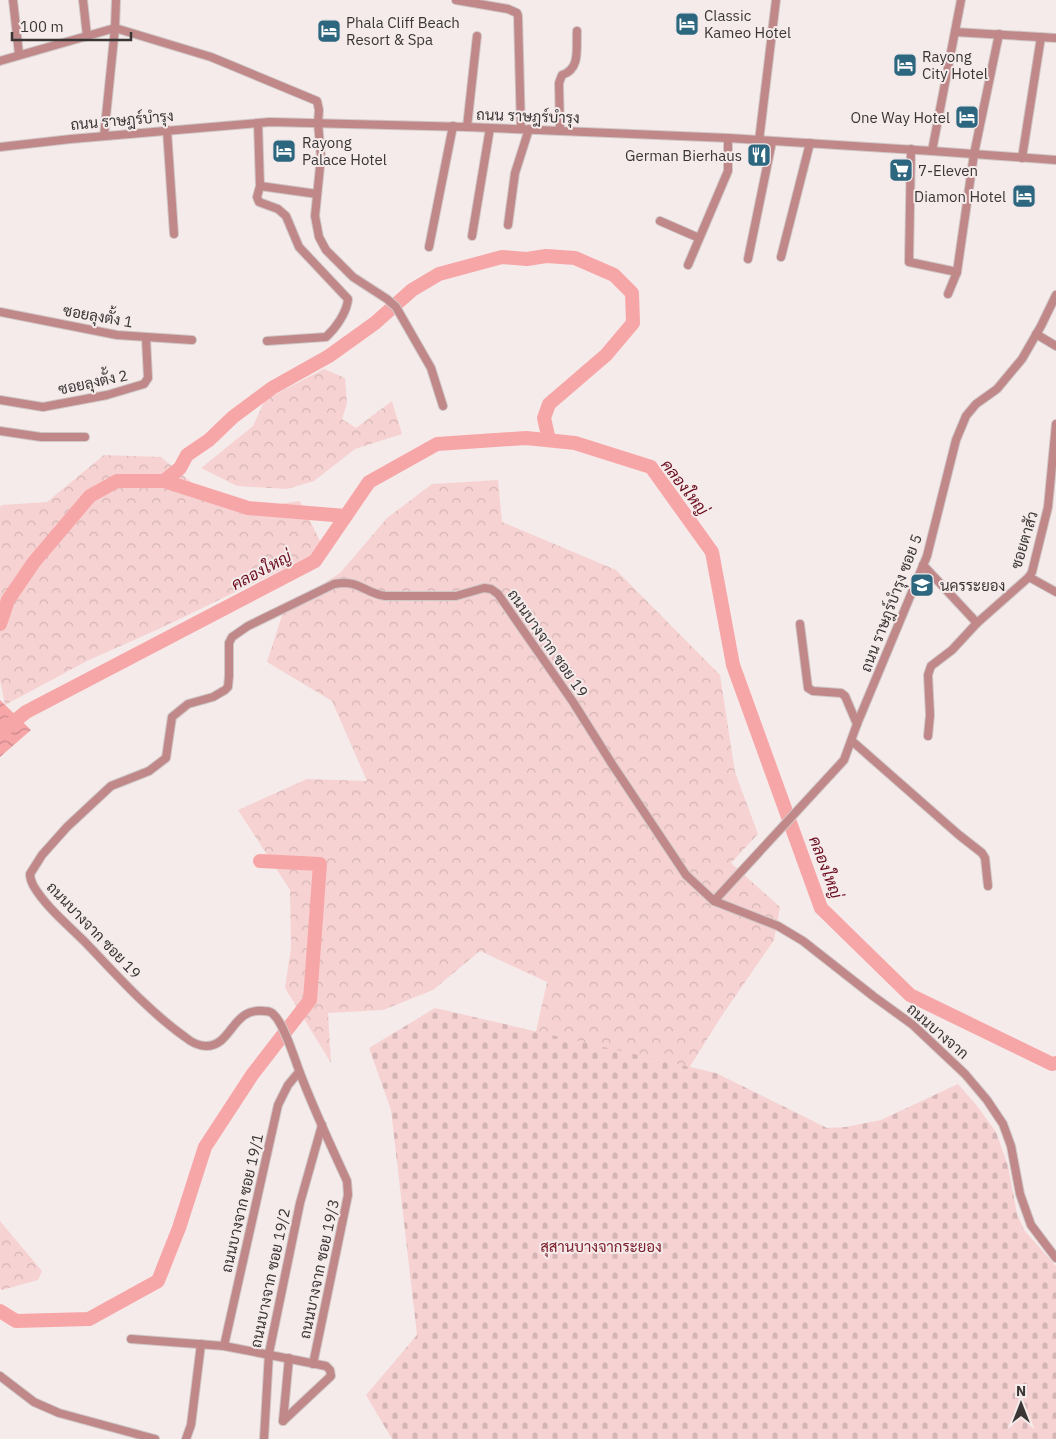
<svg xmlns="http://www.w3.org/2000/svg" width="1056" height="1439" font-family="'IBM Plex Sans',Sarabun,sans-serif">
<defs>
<pattern id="forest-crowns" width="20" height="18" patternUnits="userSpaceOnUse" patternTransform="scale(1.25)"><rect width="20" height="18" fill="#f7d2d2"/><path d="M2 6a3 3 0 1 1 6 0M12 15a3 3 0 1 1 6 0" fill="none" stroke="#d4b5b5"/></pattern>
<pattern id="cemetery-stones" width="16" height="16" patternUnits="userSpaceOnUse" patternTransform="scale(1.25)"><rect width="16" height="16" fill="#f7d2d2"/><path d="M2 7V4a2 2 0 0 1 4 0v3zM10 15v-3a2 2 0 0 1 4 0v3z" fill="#d4b5b5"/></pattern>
<pattern id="water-waves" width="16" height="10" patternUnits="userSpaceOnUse" patternTransform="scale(1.25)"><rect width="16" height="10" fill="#f7a6a8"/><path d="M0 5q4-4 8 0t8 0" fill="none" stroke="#c9888a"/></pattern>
</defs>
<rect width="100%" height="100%" fill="#f5ebeb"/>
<g fill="url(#forest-crowns)">
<polygon points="324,369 345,378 347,403 342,419 356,428 392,401 402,434 355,449 314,481 287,489 237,486 201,468 253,426 265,400"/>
<polygon points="104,455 161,457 203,492 226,505 248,508 300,501 324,549 161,628 89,660 5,705 0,680 0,507 2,505 47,502"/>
<polygon points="498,480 502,522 616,570 720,675 735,772 758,834 731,863 780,907 774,940 721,1017 689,1068 535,1036 547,982 480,951 433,990 383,1010 328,1013 331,1063 285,988 291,948 290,890 238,810 307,779 367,781 332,701 267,662 284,609 340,573 387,518 432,484"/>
<polygon points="0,1221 42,1271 38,1280 2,1290 0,1289"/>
</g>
<polygon fill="url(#cemetery-stones)" points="435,1008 716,1073 827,1128 846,1127 881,1120 958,1084 977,1106 996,1132 1008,1166 1017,1214 1024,1230 1056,1266 1056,1439 392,1439 366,1395 417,1335 391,1110 369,1048"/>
<polygon fill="url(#water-waves)" points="0,700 31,730 0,757"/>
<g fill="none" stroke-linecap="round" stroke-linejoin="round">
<g stroke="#f7a6a8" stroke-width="14">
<polyline points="164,481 180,468 187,455 209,440 233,417 272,388 329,356 375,323 412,290 439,274 502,257 527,259 546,256 575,258 614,275 632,293 633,323 606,355 549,404 544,418 549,440"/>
<polyline points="0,624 8,600 34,562 90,496 117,481 164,481 248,508 346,516"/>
<polyline points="0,733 26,712 315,561 369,482 437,444 526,438 575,443 651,467 712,552 733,665 821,908 910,995 1052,1064 1056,1063"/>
<polyline points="0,1311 16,1321 89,1319 158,1281 179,1228 205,1147 252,1075 310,1000 320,864 260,861"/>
</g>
<g stroke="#d0c7c7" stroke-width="10">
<g id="minor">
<polyline points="13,0 19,54"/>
<polyline points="83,0 87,36"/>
<polyline points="456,0 508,9 517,13 518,16 521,129"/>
<polyline points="955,32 1056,38"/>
<polyline points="0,61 115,28 211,57 317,101 319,110 318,123 321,157 315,216 319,237 326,250 353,277 387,299 396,307 431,368 443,406"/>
<polyline points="258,123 260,186 317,194"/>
<polyline points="467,127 477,36"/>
<polyline points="167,130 174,234"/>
<path d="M 560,130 L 559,83 L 562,75 C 581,69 576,48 577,31"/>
<polyline points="104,136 115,28 116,0"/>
<polyline points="759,141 776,0"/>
<polyline points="0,147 71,139 270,122 467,127 728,138 932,151 1056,160"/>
<polyline points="911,149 909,262 957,272"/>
<polyline points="932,151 961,0"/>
<polyline points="1022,158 1041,37"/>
<path d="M 260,186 L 257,197 L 259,202 L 278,209 L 286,216 L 299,247 L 348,299 C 347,312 336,328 326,337 L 267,341"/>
<polyline points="660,221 699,238"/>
<polyline points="508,225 515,173 529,129"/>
<polyline points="472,236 490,128"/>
<polyline points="429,247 453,126"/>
<polyline points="781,257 810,143"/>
<polyline points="748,259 772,142"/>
<polyline points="688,265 728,171 728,138"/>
<polyline points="948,294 957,272 974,154 999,34"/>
<polyline points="0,312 117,335 192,340"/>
<polyline points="1036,334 1056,346"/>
<polyline points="0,400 43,407 107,395 144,384 148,378 146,338"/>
<polyline points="0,431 41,437 85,437"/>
<polyline points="923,565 977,623"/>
<polyline points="1029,577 1056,592"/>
<polyline points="800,624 808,688 813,691 841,693 845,696 857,724"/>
<polyline points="928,736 930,715 928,675 931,666 952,650 977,623 1029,577 1032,572 1048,507 1056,424"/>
<polyline points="852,741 959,835 982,853 985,858 988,886"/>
<polyline points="714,901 844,760 857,724 927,556 956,440 966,416 976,404 997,389 1022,359 1041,326 1056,295"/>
<polyline points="131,1339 224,1346 326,1366 330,1370 331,1376 283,1421"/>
<polyline points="224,1346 278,1105 288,1085 299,1072"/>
<path d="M 313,1364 L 348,1195 L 347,1181 C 331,1146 314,1110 300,1073 C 295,1060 284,1024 274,1015 C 272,1012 267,1011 264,1011 C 232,1007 232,1046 206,1046 C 198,1046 191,1042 185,1037 C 147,1010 116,974 84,941 C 67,924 45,906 33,885 C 31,881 30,878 30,874 L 42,855 L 67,827 L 111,786 L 149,771 L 166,758 L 172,717 L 188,704 L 213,697 L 225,690 L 228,687 L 229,676 L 229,643 L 232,637 L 248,626 L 334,584 C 359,579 364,593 385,596 L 456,596 L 484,588 L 491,589 L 498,594 L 573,702 L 612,764 L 686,875 L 714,901 L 778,926 L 803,941 L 873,996 L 913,1025 L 965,1074 L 987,1100 L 1003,1124 L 1011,1146 L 1020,1194 L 1031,1225 L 1056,1258"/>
<polyline points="0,1376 34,1402 59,1413 155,1439"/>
<polyline points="283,1421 289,1358"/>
<polyline points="186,1439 191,1425 201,1344"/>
<polyline points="264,1439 269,1353 300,1203 322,1125"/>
</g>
</g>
<use href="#minor" stroke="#c18889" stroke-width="8"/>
</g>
<defs>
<g id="hotel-square" transform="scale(1.25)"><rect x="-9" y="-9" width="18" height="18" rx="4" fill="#2c667f" stroke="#f5ebeb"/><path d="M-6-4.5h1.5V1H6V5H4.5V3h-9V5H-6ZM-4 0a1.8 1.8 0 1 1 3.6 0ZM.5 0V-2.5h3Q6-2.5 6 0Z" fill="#fff"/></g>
<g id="restaurant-square" transform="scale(1.25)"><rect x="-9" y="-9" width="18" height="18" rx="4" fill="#2c667f" stroke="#f5ebeb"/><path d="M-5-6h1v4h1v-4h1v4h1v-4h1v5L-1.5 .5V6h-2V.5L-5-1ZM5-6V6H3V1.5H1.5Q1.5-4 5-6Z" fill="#fff"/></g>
<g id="supermarket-square" transform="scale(1.25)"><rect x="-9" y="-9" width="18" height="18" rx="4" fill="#2c667f" stroke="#f5ebeb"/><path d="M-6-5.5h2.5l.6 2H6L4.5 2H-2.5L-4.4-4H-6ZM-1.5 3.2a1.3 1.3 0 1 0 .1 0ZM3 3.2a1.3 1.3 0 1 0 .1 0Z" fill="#fff"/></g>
<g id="school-square" transform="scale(1.25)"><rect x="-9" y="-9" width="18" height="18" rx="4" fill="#2c667f" stroke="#f5ebeb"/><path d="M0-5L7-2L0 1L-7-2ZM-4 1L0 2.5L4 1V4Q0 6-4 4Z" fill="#fff"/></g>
</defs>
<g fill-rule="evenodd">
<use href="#hotel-square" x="687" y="24"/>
<use href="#hotel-square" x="329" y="31"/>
<use href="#hotel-square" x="905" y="65"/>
<use href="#hotel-square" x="967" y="117"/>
<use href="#hotel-square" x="284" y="151"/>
<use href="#restaurant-square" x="759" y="155"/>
<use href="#supermarket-square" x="901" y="170"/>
<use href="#hotel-square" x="1024" y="196"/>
<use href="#school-square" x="922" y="585"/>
</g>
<g text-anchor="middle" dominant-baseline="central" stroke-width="4" stroke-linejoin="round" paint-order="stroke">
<g font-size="15" fill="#3a3636" stroke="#f5ebeb" text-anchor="start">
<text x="704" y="15">Classic<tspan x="704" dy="17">Kameo Hotel</tspan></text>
<text x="346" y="22">Phala Cliff Beach<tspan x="346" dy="17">Resort &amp; Spa</tspan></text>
<text x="922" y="56">Rayong<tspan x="922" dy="17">City Hotel</tspan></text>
<text x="950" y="117" text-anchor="end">One Way Hotel</text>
<text x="302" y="142">Rayong<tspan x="302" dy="17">Palace Hotel</tspan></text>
<text x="742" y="155" text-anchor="end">German Bierhaus</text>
<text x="918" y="170">7-Eleven</text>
<text x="1006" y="196" text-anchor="end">Diamon Hotel</text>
<text x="940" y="585">นครระยอง</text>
</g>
<g font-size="15" fill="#3a3636" stroke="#f5ebeb">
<text transform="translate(528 116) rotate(2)">ถนน ราษฎร์บำรุง</text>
<text transform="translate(122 120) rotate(-5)">ถนน ราษฎร์บำรุง</text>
<text transform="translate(98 316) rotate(10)">ซอยลุงตั้ง 1</text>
<text transform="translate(93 382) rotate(-12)">ซอยลุงตั้ง 2</text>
<text transform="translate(1024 540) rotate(-73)">ซอยตาสัว</text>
<text transform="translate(891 603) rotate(-69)">ถนน ราษฎร์บำรุง ซอย 5</text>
<text transform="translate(548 643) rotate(55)">ถนนบางจาก ซอย 19</text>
<text transform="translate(94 930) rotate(46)">ถนนบางจาก ซอย 19</text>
<text transform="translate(938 1031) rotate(41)">ถนนบางจาก</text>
<text transform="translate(242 1203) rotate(-77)">ถนนบางจาก ซอย 19/1</text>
<text transform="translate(319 1269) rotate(-78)">ถนนบางจาก ซอย 19/3</text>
<text transform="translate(270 1278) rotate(-78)">ถนนบางจาก ซอย 19/2</text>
</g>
<g font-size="15" fill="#7d212c" stroke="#f5ebeb">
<text x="601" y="1246">สุสานบางจากระยอง</text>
</g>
<g font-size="16" font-style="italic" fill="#6b0c1d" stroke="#f5ebeb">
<text transform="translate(685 487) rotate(52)">คลองใหญ่</text>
<text transform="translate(261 570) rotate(-28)">คลองใหญ่</text>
<text transform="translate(826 867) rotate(69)">คลองใหญ่</text>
</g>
</g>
<g transform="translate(1021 1404)" stroke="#f5ebeb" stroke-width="4" paint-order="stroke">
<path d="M0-4L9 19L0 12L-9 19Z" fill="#3a3636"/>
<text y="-8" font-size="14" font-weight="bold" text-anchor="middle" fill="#3a3636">N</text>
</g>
<path d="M12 32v8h119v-8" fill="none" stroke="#3a3636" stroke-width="2.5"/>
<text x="20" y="32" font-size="15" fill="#3a3636" stroke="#f5ebeb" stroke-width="4" paint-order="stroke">100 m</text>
</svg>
